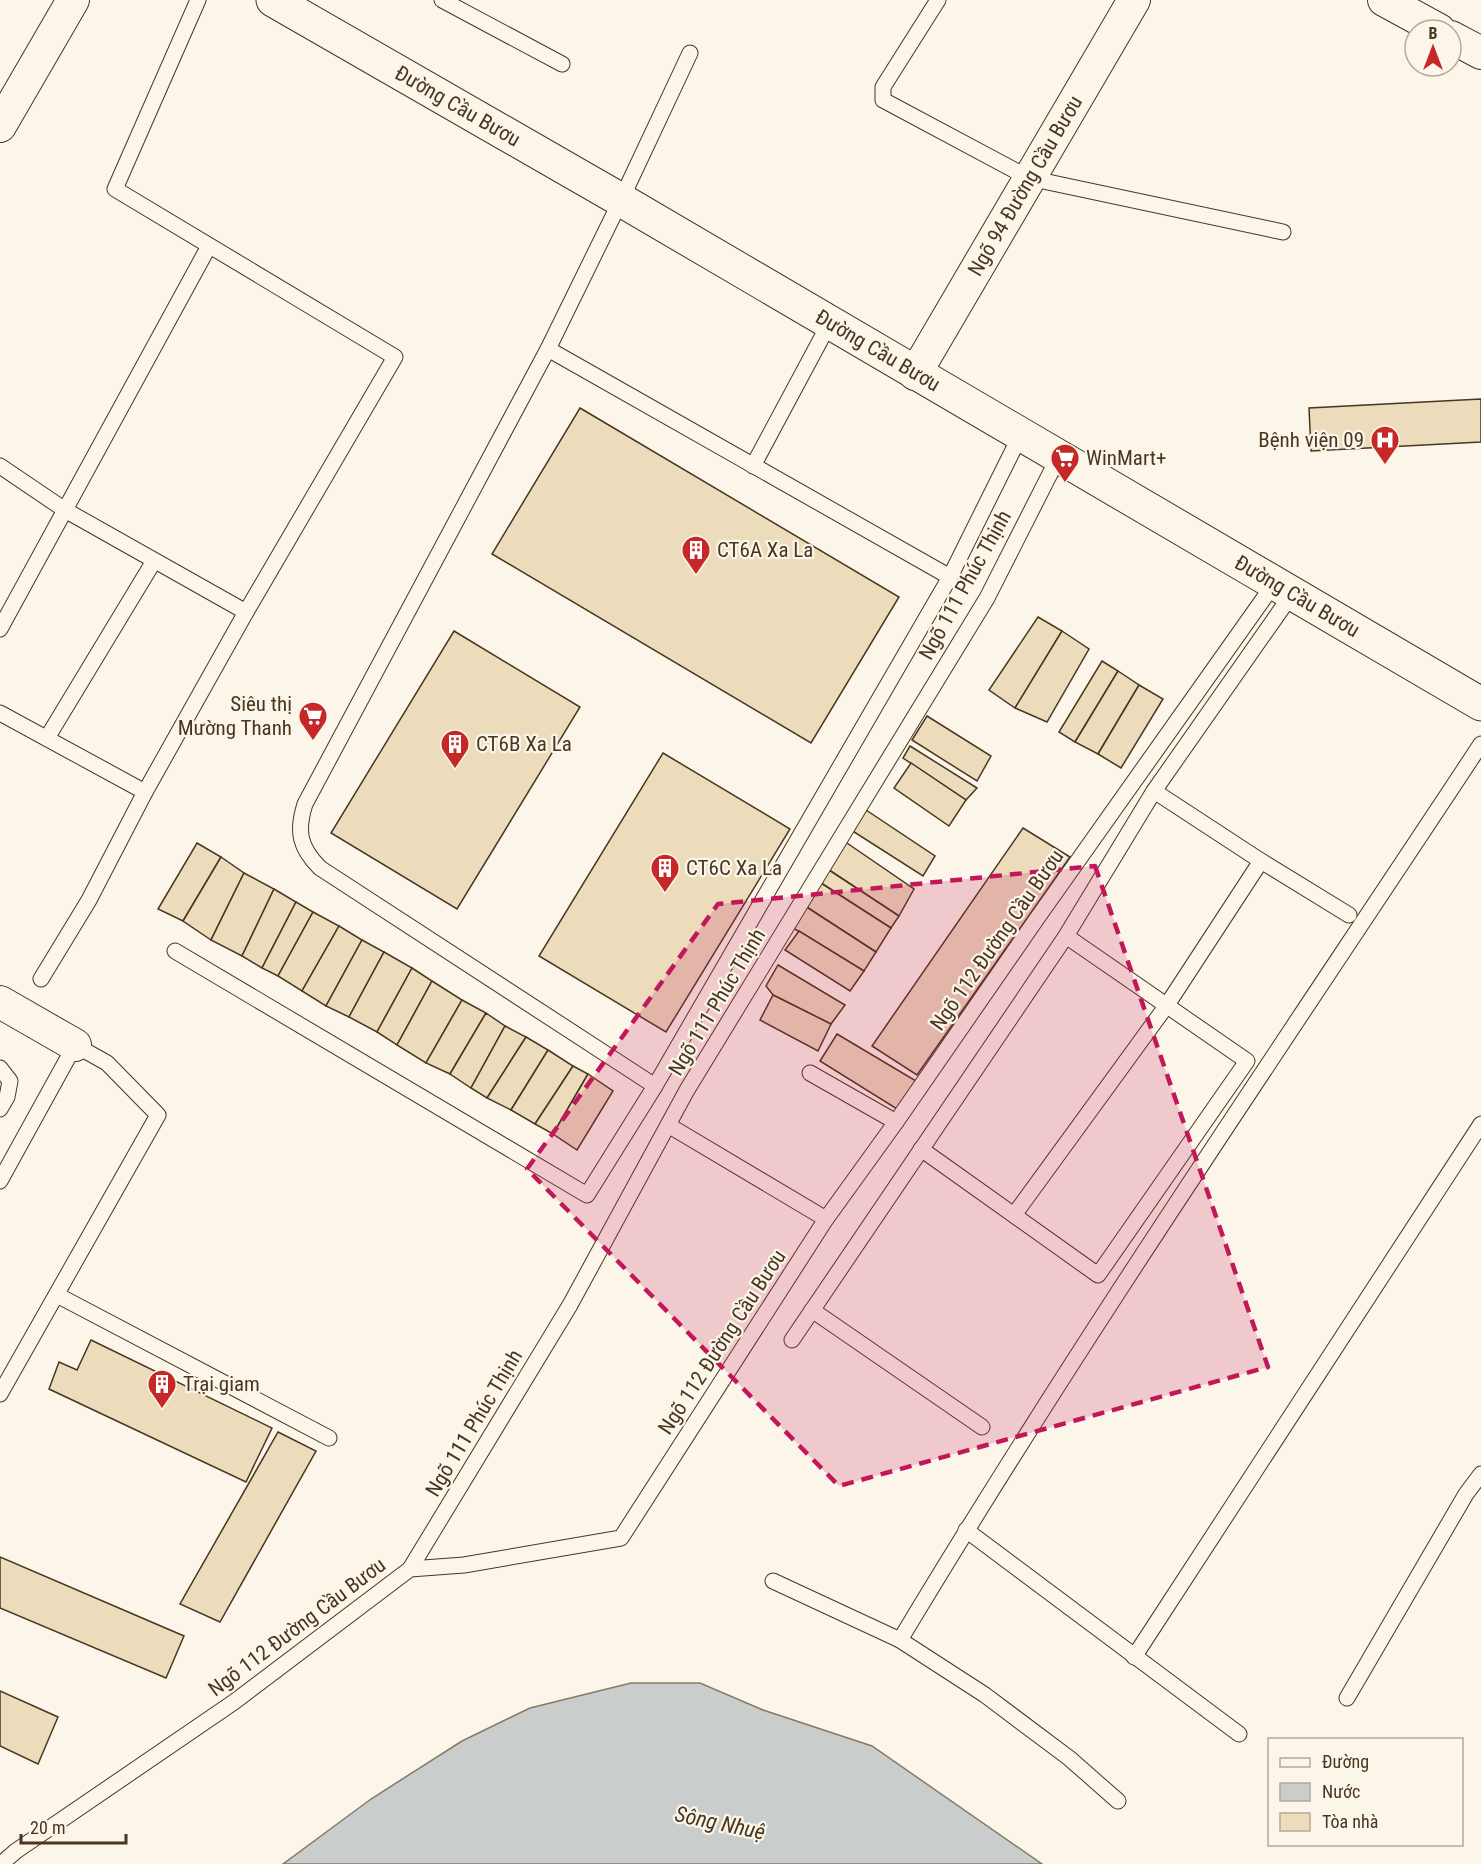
<svg xmlns="http://www.w3.org/2000/svg" width="1481" height="1864" font-family="'Roboto Condensed',sans-serif">
<rect width="100%" height="100%" fill="#fbf6e9"/>
<polygon fill="#c9cecd" stroke="#887966" stroke-width="1.5" points="631,1683 700,1683 763,1710 872,1746 1042,1864 283,1864 371,1799 462,1741 530,1708"/>
<g fill="#ecdcbc" stroke="#4a3520" stroke-width="1.5">
<polygon points="1481,399 1481,442 1311,451 1309,408"/>
<polygon points="580,408 899,597 811,743 492,554"/>
<polygon points="1038,617 1062,631 1015,708 989,690"/>
<polygon points="454,631 580,707 457,909 331,833"/>
<polygon points="1062,631 1089,649 1047,722 1015,708"/>
<polygon points="1102,661 1118,671 1075,742 1059,732"/>
<polygon points="1118,671 1139,685 1098,754 1075,742"/>
<polygon points="1139,685 1163,699 1121,768 1098,754"/>
<polygon points="927,716 991,756 977,781 912,740"/>
<polygon points="910,746 977,788 966,800 903,758"/>
<polygon points="663,753 790,829 666,1032 539,956"/>
<polygon points="911,763 966,800 949,826 894,788"/>
<polygon points="866,810 935,856 923,876 851,830"/>
<polygon points="1023,828 1070,857 917,1075 872,1046"/>
<polygon points="844,841 914,889 899,916 829,870"/>
<polygon points="197,843 221,857 183,921 158,909"/>
<polygon points="221,857 244,873 211,940 183,921"/>
<polygon points="829,870 899,916 891,928 821,883"/>
<polygon points="244,873 274,889 242,956 211,940"/>
<polygon points="821,883 891,928 876,952 805,906"/>
<polygon points="274,889 296,902 262,968 242,956"/>
<polygon points="296,902 313,912 278,976 262,968"/>
<polygon points="805,906 876,952 864,971 793,928"/>
<polygon points="313,912 339,926 302,991 278,976"/>
<polygon points="339,926 362,940 326,1006 302,991"/>
<polygon points="799,931 864,971 850,991 785,950"/>
<polygon points="362,940 384,952 349,1017 326,1006"/>
<polygon points="384,952 412,968 377,1032 349,1017"/>
<polygon points="778,965 845,1005 831,1024 773,995 766,986"/>
<polygon points="412,968 432,981 397,1045 377,1032"/>
<polygon points="432,981 462,1000 426,1063 397,1045"/>
<polygon points="773,995 831,1024 818,1051 760,1020"/>
<polygon points="462,1000 486,1013 450,1074 426,1063"/>
<polygon points="486,1013 505,1026 471,1088 450,1074"/>
<polygon points="505,1026 526,1037 487,1098 471,1088"/>
<polygon points="837,1034 916,1081 897,1109 820,1061"/>
<polygon points="526,1037 548,1050 511,1110 487,1098"/>
<polygon points="548,1050 573,1066 535,1124 511,1110"/>
<polygon points="573,1066 588,1074 553,1134 535,1124"/>
<polygon points="588,1074 613,1091 577,1150 553,1134"/>
<polygon points="91,1340 272,1428 246,1482 49,1389 59,1362 77,1370"/>
<polygon points="278,1432 316,1451 220,1622 180,1604"/>
<polygon points="0,1557 184,1636 166,1678 0,1608"/>
<polygon points="0,1691 58,1717 38,1764 0,1746"/>
</g>
<g fill="none" stroke-linecap="round" stroke-linejoin="round">
<g stroke="#4a3520" stroke-width="17">
<g id="service">
<polyline points="442,0 562,64"/>
<polyline points="938,0 883,87 883,100 1029,178 1283,232"/>
<polyline points="548,349 950,577 1021,434"/>
<polyline points="0,466 65,510 246,612"/>
<polyline points="753,466 829,324"/>
<polyline points="0,629 209,246"/>
<polyline points="0,713 145,792"/>
<polyline points="47,738 154,561"/>
<polyline points="1154,791 1261,861 1349,915"/>
<polyline points="175,951 587,1195 655,1086 950,577"/>
<polyline points="41,979 89,900 145,792 246,612 395,357 115,189 198,0"/>
<polyline points="0,1068 10,1081 7,1097 0,1109"/>
<polyline points="810,1073 896,1122"/>
<path d="M 655,1086 L 320,868 C 300,848 296,832 305,804 L 548,349 L 621,200 L 690,53"/>
<polyline points="668,1125 826,1219"/>
<polyline points="921,1149 1098,1275 1247,1061 1066,936"/>
<polyline points="0,1181 75,1045 107,1063 158,1115 0,1394"/>
<polyline points="1014,1215 1167,1005 1261,861"/>
<polyline points="57,1295 329,1438"/>
<polyline points="812,1310 982,1427"/>
<polyline points="792,1340 1066,936 1154,791 1292,594"/>
<polyline points="966,1530 1239,1734"/>
<polyline points="410,1569 570,1305 687,1090 987,598 1059,456"/>
<path d="M 773,1581 L 900,1640 C 1083,1335 1285,1041 1481,744"/>
<polyline points="900,1640 985,1695 1069,1758 1118,1801"/>
<polyline points="1134,1657 1481,1124"/>
<polyline points="1347,1698 1466,1494 1481,1474"/>
<polyline points="1,1864 16,1851 234,1702 410,1569 464,1565 621,1538 826,1219 896,1122 1038,917 1274,584"/>
</g>
</g>
<g stroke="#4a3520" stroke-width="34">
<g id="minor">
<polyline points="1384,0 1439,30"/>
<polyline points="1451,37 1481,53"/>
<polyline points="0,126 73,0"/>
<path id="s1" d="M 915,374 L 1134,0"/>
<polyline points="0,1002 75,1045"/>
</g>
</g>
<g stroke="#4a3520" stroke-width="35">
<g id="primary">
<path id="s2" d="M 273,0 L 621,200 L 1481,704"/>
</g>
</g>
<use href="#service" stroke="#fbf6e9" stroke-width="15"/>
<use href="#minor" stroke="#fbf6e9" stroke-width="32"/>
<use href="#primary" stroke="#fbf6e9" stroke-width="33"/>
</g>
<path fill="#c2185b" fill-opacity="0.2" stroke="#c2185b" stroke-width="4.5" stroke-dasharray="12 8" stroke-linejoin="round" d="M 1095,866 L 1268,1367 L 839,1486 L 527,1169 L 718,904 Z"/>
<defs>
<g id="hospital-pin" transform="scale(1.5)"><path d="M0 17L-7.5 6A9.5 9.5 0 1 1 7.5 6Z" fill="#c62828" stroke="#fbf6e9"/><path d="M-5-5h3v3.5h4V-5h3V5h-3V1.5h-4V5h-3Z" fill="#fff"/></g>
<g id="supermarket-pin" transform="scale(1.5)"><path d="M0 17L-7.5 6A9.5 9.5 0 1 1 7.5 6Z" fill="#c62828" stroke="#fbf6e9"/><path d="M-6-5.5h2.5l.6 2H6L4.5 2H-2.5L-4.4-4H-6ZM-1.5 3.2a1.3 1.3 0 1 0 .1 0ZM3 3.2a1.3 1.3 0 1 0 .1 0Z" fill="#fff"/></g>
<g id="building-pin" transform="scale(1.5)"><path d="M0 17L-7.5 6A9.5 9.5 0 1 1 7.5 6Z" fill="#c62828" stroke="#fbf6e9"/><path d="M-4-6H4V6H1V3H-1V6H-4ZM-2.5-4.3h1.7v1.8h-1.7ZM.8-4.3h1.7v1.8H.8ZM-2.5-1h1.7V.8h-1.7ZM.8-1h1.7V.8H.8Z" fill="#fff"/></g>
</defs>
<g fill-rule="evenodd">
<use href="#hospital-pin" x="1385" y="440"/>
<use href="#supermarket-pin" x="1065" y="458"/>
<use href="#building-pin" x="696" y="550"/>
<use href="#supermarket-pin" x="313" y="716"/>
<use href="#building-pin" x="455" y="744"/>
<use href="#building-pin" x="665" y="868"/>
<use href="#building-pin" x="162" y="1384"/>
</g>
<g text-anchor="middle" dominant-baseline="central" stroke-width="4.5" stroke-linejoin="round" paint-order="stroke">
<g font-size="21" fill="#4a3520" stroke="#fbf6e9">
<text stroke="none"><textPath href="#s2" startOffset="213">Đường Cầu Bươu</textPath></text>
<text stroke="none"><textPath href="#s1" startOffset="218">Ngõ 94 Đường Cầu Bươu</textPath></text>
<text stroke="none"><textPath href="#s2" startOffset="699">Đường Cầu Bươu</textPath></text>
<text transform="translate(965 585) rotate(-61)">Ngõ 111 Phúc Thịnh</text>
<text stroke="none"><textPath href="#s2" startOffset="1185">Đường Cầu Bươu</textPath></text>
<text transform="translate(997 940) rotate(-55)">Ngõ 112 Đường Cầu Bươu</text>
<text transform="translate(717 1002) rotate(-59)">Ngõ 111 Phúc Thịnh</text>
<text transform="translate(722 1342) rotate(-57)">Ngõ 112 Đường Cầu Bươu</text>
<text transform="translate(474 1423) rotate(-59)">Ngõ 111 Phúc Thịnh</text>
<text transform="translate(297 1627) rotate(-37)">Ngõ 112 Đường Cầu Bươu</text>
</g>
<g font-size="21" fill="#4a3520" stroke="#fbf6e9" text-anchor="start">
<text x="1364" y="440" text-anchor="end">Bệnh viện 09</text>
<text x="1086" y="458">WinMart+</text>
<text x="717" y="550">CT6A Xa La</text>
<text x="292" y="704" text-anchor="end">Siêu thị<tspan x="292" dy="24">Mường Thanh</tspan></text>
<text x="476" y="744">CT6B Xa La</text>
<text x="686" y="868">CT6C Xa La</text>
<text x="183" y="1384">Trại giam</text>
</g>
<g font-size="22" font-style="italic" fill="#4a3520" stroke="#fbf6e9">
<text transform="translate(720 1823) rotate(12)">Sông Nhuệ</text>
</g>
</g>
<rect x="1268" y="1738" width="195" height="108" fill="#fbf6e9" stroke="#b4a999" stroke-width="1.5"/>
<rect x="1280" y="1758" width="30" height="9" fill="#fbf6e9" stroke="#b4a999" stroke-width="1.5"/>
<text x="1322" y="1768" font-size="18" fill="#4a3520">Đường</text>
<rect x="1280" y="1783" width="30" height="18" fill="#c9cecd" stroke="#b4a999" stroke-width="1.5"/>
<text x="1322" y="1798" font-size="18" fill="#4a3520">Nước</text>
<rect x="1280" y="1813" width="30" height="18" fill="#ecdcbc" stroke="#b4a999" stroke-width="1.5"/>
<text x="1322" y="1828" font-size="18" fill="#4a3520">Tòa nhà</text>
<g transform="translate(1433 48)"><circle r="28" fill="#fbf6e9" stroke="#b4a999" stroke-width="1.5"/>
<path d="M0-4.5L10 22L0 15L-10 22Z" fill="#c62828"/>
<text y="-9" font-size="16" font-weight="bold" text-anchor="middle" fill="#4a3520">B</text>
</g>
<path d="M21 1834v9h105v-9" fill="none" stroke="#4a3520" stroke-width="3"/>
<text x="30" y="1834" font-size="18" fill="#4a3520" stroke="#fbf6e9" stroke-width="4.5" paint-order="stroke">20 m</text>
</svg>
